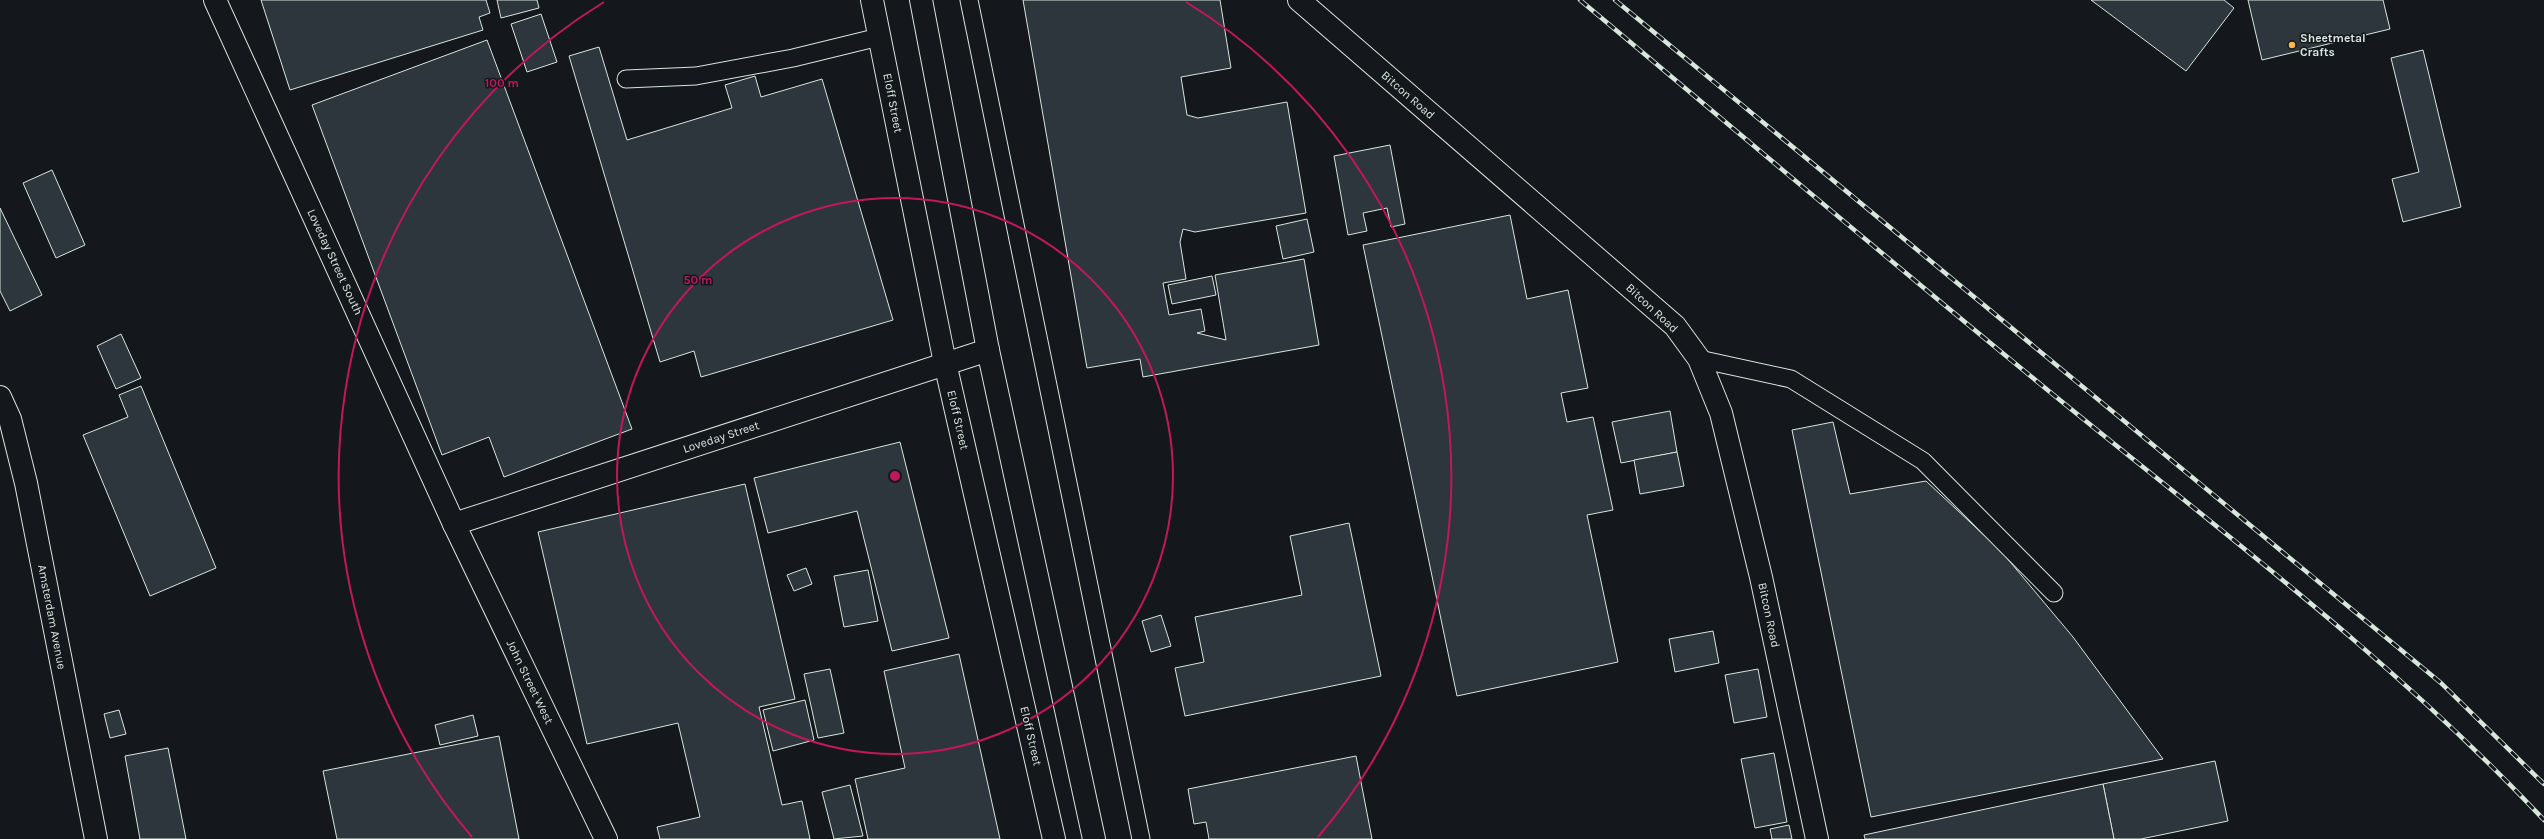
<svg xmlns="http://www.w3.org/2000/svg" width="2544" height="839" font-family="Karla,sans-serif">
<rect width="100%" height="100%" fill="#14181c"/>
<g fill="#2c363c" stroke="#d8e6dc">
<polygon points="261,0 486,0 490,13 479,17 483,30 290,90"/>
<polygon points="497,0 537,0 539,8 501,18"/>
<polygon points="1023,0 1220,0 1231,68 1181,77 1187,115 1198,118 1287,102 1306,213 1195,232 1183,229 1180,242 1186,279 1163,283 1169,315 1201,309 1205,331 1197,333 1226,340 1215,275 1304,259 1319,345 1143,377 1140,359 1087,368"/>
<polygon points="2091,0 2224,0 2234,8 2186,71"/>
<polygon points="2248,0 2383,0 2390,29 2262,60"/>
<polygon points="541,14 557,62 527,72 511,24"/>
<polygon points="487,40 632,429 504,477 489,437 442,455 312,105"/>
<polygon points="599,47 627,140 732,108 725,85 755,76 761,97 822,79 893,320 701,377 694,351 660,362 569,56"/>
<polygon points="2423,50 2461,207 2403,222 2392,179 2419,172 2391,58"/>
<polygon points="1390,145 1405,224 1391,227 1387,208 1363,213 1367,231 1348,235 1334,156"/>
<polygon points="52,170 85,245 56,258 23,183"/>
<polygon points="0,208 42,295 10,311 0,291"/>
<polygon points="1510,215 1527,299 1568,290 1588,388 1561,393 1567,422 1593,417 1613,510 1587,515 1618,662 1457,696 1363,245"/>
<polygon points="1307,219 1314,252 1283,259 1276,226"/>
<polygon points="1212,276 1216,295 1172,304 1168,285"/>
<polygon points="121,334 141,378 116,389 97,346"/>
<polygon points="141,386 216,568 150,596 83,435 128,417 119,395"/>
<polygon points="1670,411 1677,452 1621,463 1612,422"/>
<polygon points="1833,422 1850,494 1926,481 2001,551 2073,637 2163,759 1871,817 1792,430"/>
<polygon points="900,442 949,638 892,651 857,511 768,533 754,478"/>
<polygon points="1677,452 1684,486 1640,494 1634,460"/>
<polygon points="745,484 795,699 759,707 782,805 802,801 810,839 660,839 657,827 700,817 678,723 587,744 538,532"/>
<polygon points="1349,523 1381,676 1185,716 1175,668 1204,662 1195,617 1302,595 1290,536"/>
<polygon points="806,568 812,584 794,591 787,575"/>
<polygon points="868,570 878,621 844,627 834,576"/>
<polygon points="1161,615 1171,646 1151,652 1142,621"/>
<polygon points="1713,631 1719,663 1675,672 1669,639"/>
<polygon points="959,654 1000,839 868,839 855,779 905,768 884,671"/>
<polygon points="830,669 844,733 818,738 804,674"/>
<polygon points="1758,669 1767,717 1734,723 1725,675"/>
<polygon points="805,700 814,740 773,751 763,710"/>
<polygon points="119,710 126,734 110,738 104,714"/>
<polygon points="473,715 478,736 440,745 435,725"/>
<polygon points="499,736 519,839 337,839 323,771"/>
<polygon points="168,748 186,839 140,839 125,756"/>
<polygon points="1774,753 1787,822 1755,828 1741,759"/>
<polygon points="1356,756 1372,839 1209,839 1206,822 1194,824 1188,789"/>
<polygon points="2215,761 2228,821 2141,839 2114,839 2103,784"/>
<polygon points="2103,784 2114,839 1865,839 1864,835"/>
<polygon points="850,785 863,836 834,839 822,792"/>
<polygon points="1789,825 1792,839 1772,839 1770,829"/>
</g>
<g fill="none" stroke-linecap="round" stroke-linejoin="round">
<g stroke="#d8e6dc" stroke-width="19">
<g id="lane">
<polyline points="969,0 1141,839"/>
<polyline points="626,79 696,76 793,58 879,37"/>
<polyline points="1699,359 1791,379 1923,461 2054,593"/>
</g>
</g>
<g stroke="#d8e6dc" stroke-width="24">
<g id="street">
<polyline points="215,0 454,524 606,839"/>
<polyline points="1299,0 1675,326 1699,359 1721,413 1761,577 1817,839"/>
<polyline points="0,397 10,419 26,483 96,839"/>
<polyline points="454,524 988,350"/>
</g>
</g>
<g stroke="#d8e6dc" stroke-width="24">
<g id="secondary">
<polyline points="872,0 945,363 1054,839"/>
<polyline points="921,0 988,350 1094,839"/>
</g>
</g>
<use href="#lane" stroke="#14181c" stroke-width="17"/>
<use href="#street" stroke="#14181c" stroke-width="22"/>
<use href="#secondary" stroke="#14181c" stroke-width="22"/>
<g stroke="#d8e6dc" stroke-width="4.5">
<g id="rail">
<path d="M 1580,0 C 1733,128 1885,257 2039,383 C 2211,524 2391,657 2544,820"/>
<polyline points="1615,0 2441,683 2544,784"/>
</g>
</g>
<use href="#rail" stroke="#14181c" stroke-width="3" stroke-dasharray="9" stroke-linecap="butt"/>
</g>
<g fill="none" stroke="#c2185b" stroke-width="2">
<circle cx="895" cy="476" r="278"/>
<path d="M472 837A556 556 0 0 1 604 2M1186 2A556 556 0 0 1 1318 837"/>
</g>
<circle fill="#ffb74d" stroke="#14181c" stroke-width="1.5" cx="2292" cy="45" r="4"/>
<g text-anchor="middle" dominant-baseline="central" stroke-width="3" stroke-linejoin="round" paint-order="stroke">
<g font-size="12" font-weight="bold" fill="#d8e6dc" stroke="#14181c" text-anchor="start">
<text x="2300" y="38">Sheetmetal<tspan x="2300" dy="14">Crafts</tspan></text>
</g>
<g font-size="12" fill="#d8e6dc" stroke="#14181c">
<text transform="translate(1408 95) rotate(41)">Bitcon Road</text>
<text transform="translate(893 103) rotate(79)">Eloff Street</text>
<text transform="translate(335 262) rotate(65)">Loveday Street South</text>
<text transform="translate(1652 308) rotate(43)">Bitcon Road</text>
<text transform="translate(958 420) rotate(77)">Eloff Street</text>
<text transform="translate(721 437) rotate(-18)">Loveday Street</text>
<text transform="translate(1769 615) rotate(78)">Bitcon Road</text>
<text transform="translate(52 617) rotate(79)">Amsterdam Avenue</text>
<text transform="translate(530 682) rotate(64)">John Street West</text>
<text transform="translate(1031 736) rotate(77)">Eloff Street</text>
</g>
</g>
<circle cx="895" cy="476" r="6" fill="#c2185b" stroke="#14181c" stroke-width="2"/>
<g font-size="12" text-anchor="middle" font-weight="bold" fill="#c2185b" stroke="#14181c" stroke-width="3" stroke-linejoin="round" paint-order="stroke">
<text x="502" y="87">100 m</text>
<text x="698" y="284">50 m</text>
</g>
</svg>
